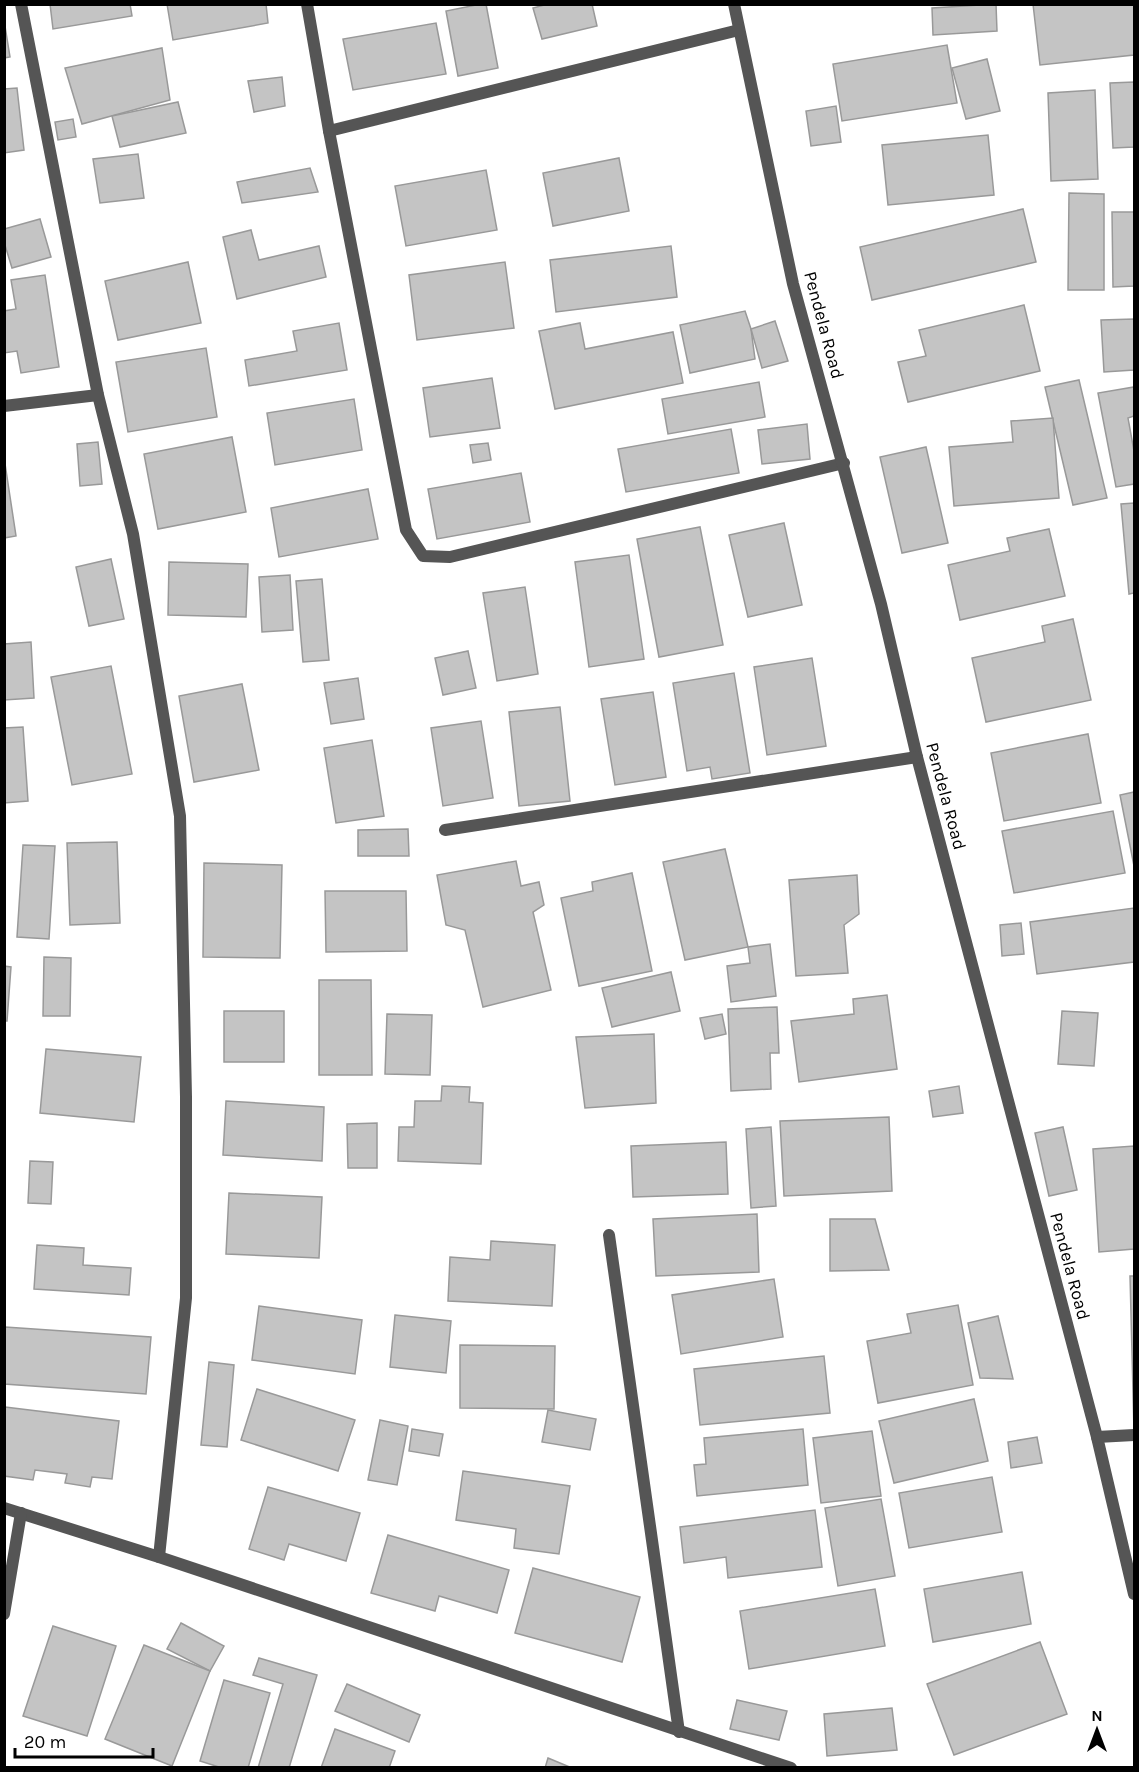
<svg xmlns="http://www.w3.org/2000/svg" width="1139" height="1772" font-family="Karla,sans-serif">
<rect width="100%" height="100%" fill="#fff"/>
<g fill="#c4c4c4" stroke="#999" stroke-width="1.5">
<polygon points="50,4 130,4 132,16 53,29"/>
<polygon points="167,4 266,4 268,23 173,40"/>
<polygon points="481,4 486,4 498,68 458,76 446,11"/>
<polygon points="548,4 592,4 597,26 542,39 533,8"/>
<polygon points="996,4 997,31 933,35 932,8"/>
<polygon points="1033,4 1134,4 1134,55 1040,65"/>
<polygon points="4,20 10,57 4,58"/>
<polygon points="436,23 446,74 353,90 343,39"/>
<polygon points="947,45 957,103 842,121 833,64"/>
<polygon points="162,48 170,100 82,124 65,68"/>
<polygon points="987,59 1000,111 966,119 952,68"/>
<polygon points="282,77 285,106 254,112 248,81"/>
<polygon points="1134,82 1134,147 1113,148 1110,83"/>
<polygon points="17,88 24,150 4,153 4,89"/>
<polygon points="1095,90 1098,179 1051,181 1048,93"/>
<polygon points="178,102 186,133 120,147 112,116"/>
<polygon points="836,106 841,142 811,146 806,111"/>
<polygon points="73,119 76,137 58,140 55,122"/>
<polygon points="988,135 994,195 888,205 882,145"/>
<polygon points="138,154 144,198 100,203 93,159"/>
<polygon points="619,158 629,211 553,226 543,173"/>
<polygon points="310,168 318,192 242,203 237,182"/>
<polygon points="486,170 497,230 406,246 395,186"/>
<polygon points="1069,193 1104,194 1104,290 1068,290"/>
<polygon points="1023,209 1036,262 872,300 860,247"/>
<polygon points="1112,212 1134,212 1134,286 1113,287"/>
<polygon points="40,219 51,257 12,268 4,242 4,229"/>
<polygon points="251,230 259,260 319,246 326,277 237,299 223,237"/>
<polygon points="671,246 677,297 556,312 550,260"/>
<polygon points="188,262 201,323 118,340 105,281"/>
<polygon points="505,262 514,328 417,340 409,275"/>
<polygon points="45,275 59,367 21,373 17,351 4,353 4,311 16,309 11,280"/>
<polygon points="1024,305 1040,371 908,402 898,362 926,356 919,330"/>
<polygon points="745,311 751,329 755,359 690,373 680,325"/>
<polygon points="1134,319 1134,370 1104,372 1101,320"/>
<polygon points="775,321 788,361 762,368 751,329"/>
<polygon points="339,323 347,370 249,386 245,360 297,351 293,331"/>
<polygon points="580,323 585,349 673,332 683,383 555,409 539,331"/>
<polygon points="206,348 217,417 128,432 116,362"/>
<polygon points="492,378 500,428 430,437 423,388"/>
<polygon points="1079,380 1107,498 1073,505 1045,387"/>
<polygon points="759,382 765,417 668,434 662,399"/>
<polygon points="1134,387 1134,416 1128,418 1134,451 1134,484 1116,487 1098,393"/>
<polygon points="354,399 362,450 275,465 267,413"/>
<polygon points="1053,418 1059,498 954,506 949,447 1013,442 1011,421"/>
<polygon points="807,424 810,459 762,464 758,430"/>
<polygon points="731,429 739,473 626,492 618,449"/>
<polygon points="232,437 246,512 158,529 144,454"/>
<polygon points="98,442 102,484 80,486 77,444"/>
<polygon points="488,443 491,460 473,463 470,445"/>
<polygon points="926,447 948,543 902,553 880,457"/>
<polygon points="4,457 16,536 4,538"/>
<polygon points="521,473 530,522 437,539 428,489"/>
<polygon points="368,489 378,539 279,557 271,508"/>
<polygon points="1134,503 1134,593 1129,594 1121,504"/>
<polygon points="784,523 802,605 748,617 729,535"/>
<polygon points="700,527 723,645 659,657 637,539"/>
<polygon points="1049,529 1065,596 960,620 948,565 1010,551 1007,538"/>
<polygon points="629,555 644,659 589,667 575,562"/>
<polygon points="111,559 124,619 89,626 76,567"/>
<polygon points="169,562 248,564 246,617 168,615"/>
<polygon points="290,575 293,630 262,632 259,577"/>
<polygon points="322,579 329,660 303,662 296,581"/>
<polygon points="525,587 538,674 497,681 483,593"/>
<polygon points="1073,619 1091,700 986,722 972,658 1045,642 1042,626"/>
<polygon points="31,642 34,698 4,700 4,644"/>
<polygon points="468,651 476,688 443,695 435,658"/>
<polygon points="812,658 826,746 767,755 754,667"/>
<polygon points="111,666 132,774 72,785 51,677"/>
<polygon points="734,673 750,773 712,779 710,767 687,771 673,683"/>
<polygon points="358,678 364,719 331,724 324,683"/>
<polygon points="242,684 259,770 194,782 179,696"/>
<polygon points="653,692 666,777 615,785 601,699"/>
<polygon points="560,707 570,801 519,806 509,712"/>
<polygon points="481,721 493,798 443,806 431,728"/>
<polygon points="23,727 28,801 4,803 4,728"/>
<polygon points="1088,734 1101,803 1004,821 991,753"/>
<polygon points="372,740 384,816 336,823 324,748"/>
<polygon points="1134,792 1134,866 1120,795"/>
<polygon points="1113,811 1125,873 1014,893 1002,831"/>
<polygon points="408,829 409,856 358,856 358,830"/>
<polygon points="117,842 120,923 70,925 67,843"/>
<polygon points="23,845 55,846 49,939 17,937"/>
<polygon points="725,849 748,947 685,960 663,862"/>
<polygon points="516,861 521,886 539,882 544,905 533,912 551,990 483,1007 465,930 446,925 437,875"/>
<polygon points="204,863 282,865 280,958 203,957"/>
<polygon points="632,873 652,971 579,986 561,898 593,891 592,882"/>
<polygon points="857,875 859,914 844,925 848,973 796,976 789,880"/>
<polygon points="325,891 406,891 407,951 326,952"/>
<polygon points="1134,908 1134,962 1037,974 1030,922"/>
<polygon points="1021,923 1024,954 1002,956 1000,925"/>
<polygon points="770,944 776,996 731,1002 727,966 750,963 748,947"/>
<polygon points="44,957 71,958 70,1016 43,1016"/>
<polygon points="4,966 11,967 7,1021 4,1021"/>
<polygon points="671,972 680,1011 612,1027 602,988"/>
<polygon points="319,980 371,980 372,1075 319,1075"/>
<polygon points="887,995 897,1069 799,1082 791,1021 854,1014 853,999"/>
<polygon points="777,1007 779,1053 770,1053 771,1089 731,1091 728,1009"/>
<rect x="224" y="1011" width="60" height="51"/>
<polygon points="1062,1011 1098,1013 1094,1066 1058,1064"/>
<polygon points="387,1014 432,1015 430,1075 385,1074"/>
<polygon points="722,1014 726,1034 705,1039 700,1018"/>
<polygon points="654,1034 656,1103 585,1108 576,1037"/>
<polygon points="46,1049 141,1057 134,1122 40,1113"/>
<polygon points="442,1086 470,1087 469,1102 483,1103 481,1164 398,1161 399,1127 414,1127 415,1101 441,1101"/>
<polygon points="959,1086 963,1113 933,1117 929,1091"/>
<polygon points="226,1101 324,1107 322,1161 223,1155"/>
<polygon points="889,1117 892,1191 784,1196 780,1121"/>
<polygon points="377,1123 377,1168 348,1168 347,1124"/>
<polygon points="771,1127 776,1206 751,1208 746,1129"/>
<polygon points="1063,1127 1077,1190 1049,1196 1035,1133"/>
<polygon points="726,1142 728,1194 633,1197 631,1146"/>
<polygon points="1134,1146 1134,1249 1099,1252 1093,1149"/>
<polygon points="30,1161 53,1162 51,1204 28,1203"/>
<polygon points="229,1193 322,1197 319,1258 226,1254"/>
<polygon points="757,1214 759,1272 656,1276 653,1219"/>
<polygon points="830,1219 875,1219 889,1270 830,1271"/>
<polygon points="491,1241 555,1245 552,1306 448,1301 450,1257 490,1260"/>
<polygon points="37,1245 84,1248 83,1265 131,1268 129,1295 34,1289"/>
<polygon points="1130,1276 1134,1276 1134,1431"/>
<polygon points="774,1279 783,1337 681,1354 672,1295"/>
<polygon points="958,1305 973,1385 878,1403 867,1341 911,1333 907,1314"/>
<polygon points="259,1306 362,1320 355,1374 252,1360"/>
<polygon points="395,1315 451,1321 446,1373 390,1367"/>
<polygon points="998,1316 1013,1379 980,1378 968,1323"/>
<polygon points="5,1327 151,1337 146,1394 4,1384"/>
<polygon points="460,1345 555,1346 554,1409 460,1408"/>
<polygon points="824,1356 830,1413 700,1425 694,1369"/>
<polygon points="209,1362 234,1365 227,1447 201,1445"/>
<polygon points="257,1389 355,1420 338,1471 241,1440"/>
<polygon points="974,1399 988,1461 894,1483 879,1421"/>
<polygon points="5,1407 119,1421 112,1479 92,1477 90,1487 65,1483 67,1474 35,1470 33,1480 4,1476"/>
<polygon points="548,1410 596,1419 590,1450 542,1442"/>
<polygon points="380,1420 408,1426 397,1485 368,1480"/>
<polygon points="412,1429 443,1434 439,1456 409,1451"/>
<polygon points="803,1429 808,1485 697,1496 694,1465 706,1464 704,1438"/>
<polygon points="872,1431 881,1496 821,1503 813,1438"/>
<polygon points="1037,1437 1042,1463 1011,1468 1008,1442"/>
<polygon points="463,1471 570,1486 559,1554 514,1548 516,1529 456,1520"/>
<polygon points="992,1477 1002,1532 909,1548 899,1493"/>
<polygon points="268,1487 360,1513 346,1561 289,1544 284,1560 249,1549"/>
<polygon points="881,1499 895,1576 838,1586 825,1508"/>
<polygon points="815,1510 822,1567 728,1578 726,1557 684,1563 680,1527"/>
<polygon points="388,1535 509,1570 497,1613 439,1596 435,1611 371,1593"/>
<polygon points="533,1568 640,1597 622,1662 515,1633"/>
<polygon points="1022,1572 1031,1624 933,1642 924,1589"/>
<polygon points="875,1589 885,1646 749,1669 740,1611"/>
<polygon points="181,1623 224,1646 210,1671 167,1649"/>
<polygon points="53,1626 116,1646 87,1736 23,1716"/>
<polygon points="1040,1642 1067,1714 954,1755 927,1684"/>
<polygon points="144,1645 210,1671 172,1766 105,1739"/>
<polygon points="259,1658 317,1675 289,1768 258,1768 283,1684 253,1675"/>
<polygon points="224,1680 270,1693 248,1768 222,1768 200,1761"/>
<polygon points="347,1684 420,1715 409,1742 335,1711"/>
<polygon points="737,1700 787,1711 779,1740 730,1729"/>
<polygon points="892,1708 897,1750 827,1756 824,1714"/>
<polygon points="335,1729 395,1751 389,1768 321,1768"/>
<polygon points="548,1758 572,1768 545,1768"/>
</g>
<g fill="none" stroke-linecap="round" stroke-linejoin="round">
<g stroke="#555" stroke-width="12">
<polyline points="21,4 98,395 133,534 180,816 186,1097 186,1298 159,1557"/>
<polyline points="307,4 329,131 406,530 423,556 450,557 844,463"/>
<polyline points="734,4 793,284 881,604 917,757 1097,1437 1134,1594"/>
<polyline points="329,131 739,30"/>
<polyline points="4,406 98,395"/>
<polyline points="445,830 917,757"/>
<polyline points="609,1235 679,1732"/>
<polyline points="1097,1437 1134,1435"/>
<polyline points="4,1508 159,1557 791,1768"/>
<polyline points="4,1614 21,1513"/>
</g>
</g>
<g text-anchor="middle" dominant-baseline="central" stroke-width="5" stroke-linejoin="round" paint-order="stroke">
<g font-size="18" fill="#000" stroke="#fff">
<text transform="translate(824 325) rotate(75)">Pendela Road</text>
<text transform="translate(946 796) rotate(75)">Pendela Road</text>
<text transform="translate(1070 1266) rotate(75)">Pendela Road</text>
</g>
</g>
<rect width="1139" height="1772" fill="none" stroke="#000000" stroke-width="12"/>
<g transform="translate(1097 1730)" stroke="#ffffff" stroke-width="4.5" paint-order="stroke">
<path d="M0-4.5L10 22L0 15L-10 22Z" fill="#000000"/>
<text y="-9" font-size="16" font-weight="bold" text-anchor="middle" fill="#000000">N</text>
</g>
<path d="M15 1748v9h138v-9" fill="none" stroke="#000000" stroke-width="3"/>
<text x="24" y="1748" font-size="18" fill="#000000" stroke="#ffffff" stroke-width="4.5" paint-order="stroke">20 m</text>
</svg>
